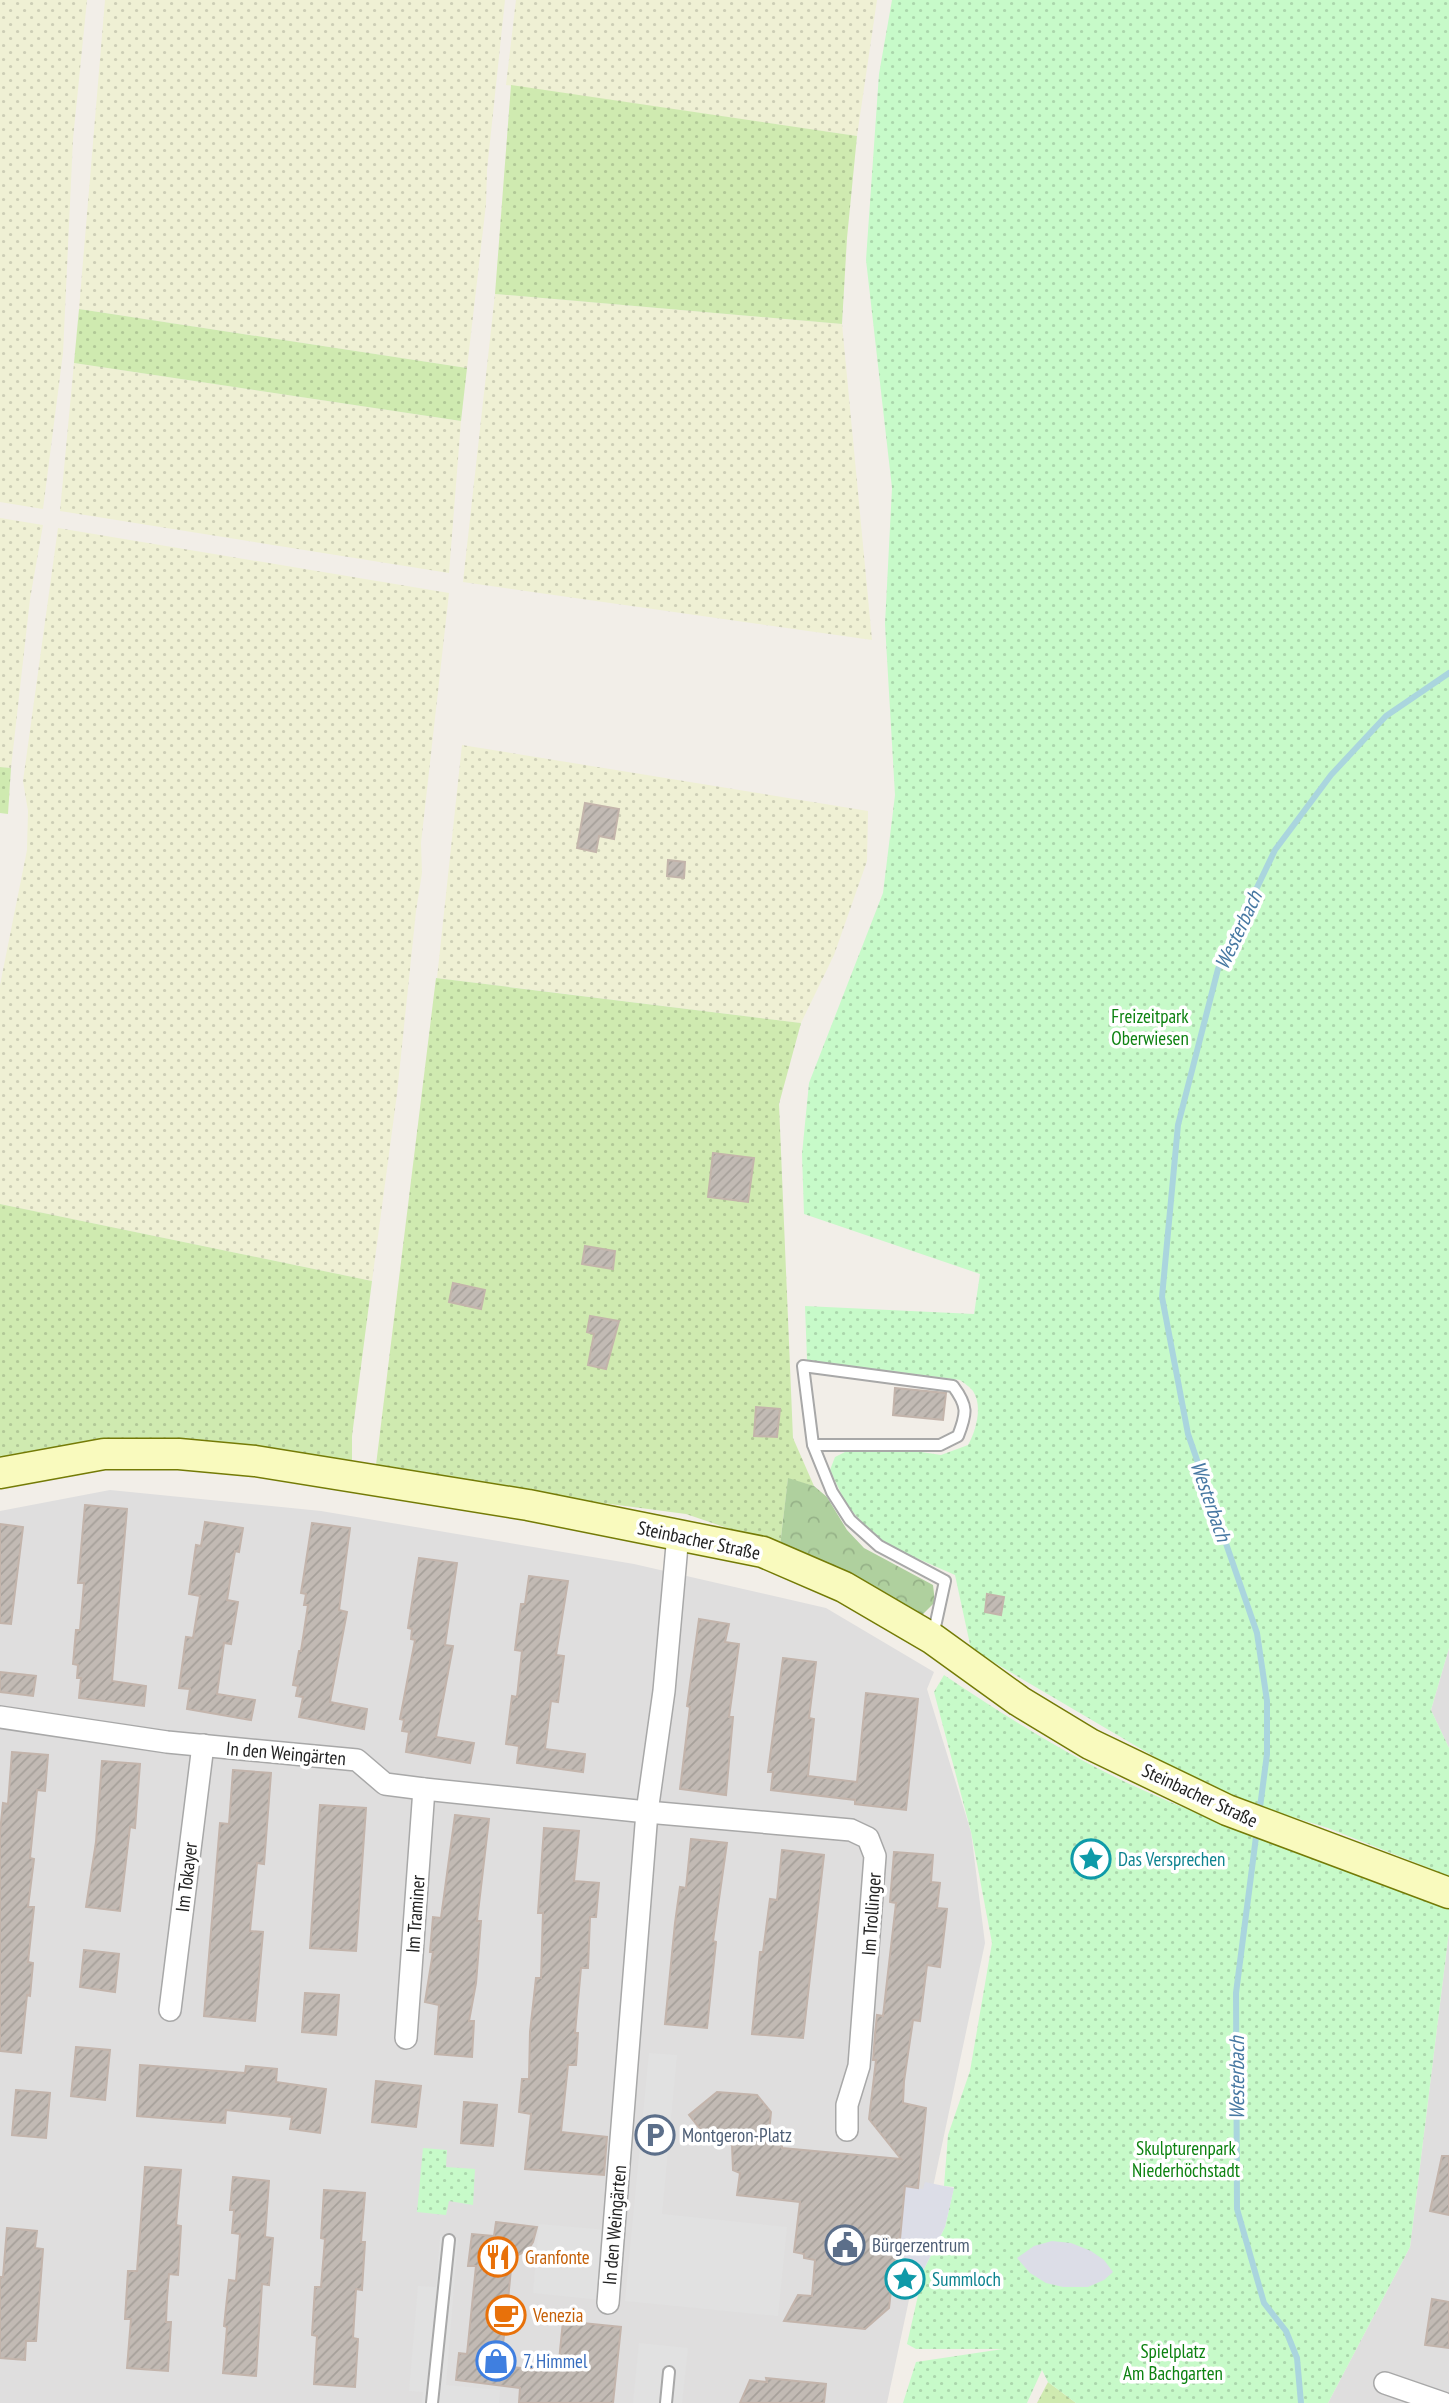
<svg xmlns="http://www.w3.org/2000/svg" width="1449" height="2403" font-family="'PT Sans Narrow',sans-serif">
<defs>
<pattern id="farmland-dots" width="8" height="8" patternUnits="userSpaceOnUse" patternTransform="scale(1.75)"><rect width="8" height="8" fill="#eff0d4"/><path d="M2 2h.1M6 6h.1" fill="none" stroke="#cdceb6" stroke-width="1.8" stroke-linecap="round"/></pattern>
<pattern id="grass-dots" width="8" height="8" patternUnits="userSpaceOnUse" patternTransform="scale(1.75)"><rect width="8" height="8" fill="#cfeab0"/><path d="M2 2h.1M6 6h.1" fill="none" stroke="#b1c897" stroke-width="1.8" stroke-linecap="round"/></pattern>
<pattern id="forest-crowns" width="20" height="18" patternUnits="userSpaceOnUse" patternTransform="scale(1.75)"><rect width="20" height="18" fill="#afd09e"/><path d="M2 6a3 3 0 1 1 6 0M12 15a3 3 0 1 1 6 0" fill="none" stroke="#96b288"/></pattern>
<pattern id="park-dots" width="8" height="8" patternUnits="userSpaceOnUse" patternTransform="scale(1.75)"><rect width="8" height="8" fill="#c7fac9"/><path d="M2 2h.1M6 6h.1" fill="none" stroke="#abd6ac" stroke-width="1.8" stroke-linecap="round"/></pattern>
<pattern id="building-hatch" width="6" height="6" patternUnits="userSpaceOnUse" patternTransform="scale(1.75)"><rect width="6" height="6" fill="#c2bab4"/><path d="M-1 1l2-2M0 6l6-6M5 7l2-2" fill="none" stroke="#a6a09a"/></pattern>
</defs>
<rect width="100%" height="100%" fill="#f2eee8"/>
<g fill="#dfdede">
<polygon points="110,1490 321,1511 634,1564 826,1608 934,1672 927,1689 971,1832 985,1943 887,2403 0,2403 0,1511"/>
<polygon points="1449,1648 1449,1748 1431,1710"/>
<polygon points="1449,1931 1449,2403 1328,2403 1410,2247"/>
</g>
<g fill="url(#farmland-dots)">
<polygon points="0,0 87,0 73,139 63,353 43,509 0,502"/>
<polygon points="105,0 505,0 487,170 486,204 467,368 79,309"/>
<polygon points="516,0 877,0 857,136 506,85"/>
<polygon points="495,294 842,324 872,640 463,582"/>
<polygon points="74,363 461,421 449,573 60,511"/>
<polygon points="0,518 43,525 30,599 11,768 0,767"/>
<polygon points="58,528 449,593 421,843 422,873 416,911 397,1094 372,1281 0,1204 0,985 27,850 28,811 23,781"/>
<polygon points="462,745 868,811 867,861 834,955 801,1023 437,978"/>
</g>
<g fill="url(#grass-dots)">
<polygon points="511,85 857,136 847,238 842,324 495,294"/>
<polygon points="79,309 467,368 461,421 74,363"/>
<polygon points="0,767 11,768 8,814 0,813"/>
<polygon points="436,978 801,1023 779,1104 793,1438 814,1486 788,1479 780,1546 686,1514 375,1473"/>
<polygon points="0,1204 372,1281 352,1436 352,1460 119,1441 0,1464"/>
<polygon points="1048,2382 1076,2403 1037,2403"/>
</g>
<polygon fill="url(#forest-crowns)" points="788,1478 814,1486 827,1497 847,1530 864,1548 933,1585 935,1602 920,1617 780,1546"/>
<g fill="url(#park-dots)">
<path d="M 892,0 L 1449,0 L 1449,1648 L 1431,1710 L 1449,1748 L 1449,1876 L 1328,1828 L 1216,1793 L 971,1649 L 955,1575 L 882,1543 L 847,1506 L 830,1470 L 835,1457 L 849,1450 L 895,1448 L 941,1455 L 968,1445 C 976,1431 983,1406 973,1391 C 970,1387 964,1383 960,1380 L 807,1360 L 805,1306 L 974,1314 L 980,1274 L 804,1214 L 802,1154 L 809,1083 L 883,893 L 895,795 L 885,624 L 892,488 L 866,260 L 879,74 Z"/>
<path d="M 944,1675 C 1005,1716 1068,1756 1136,1787 C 1237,1833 1345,1868 1449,1906 L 1449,1931 L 1410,2247 L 1328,2403 L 1076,2403 L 1048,2382 L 1042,2370 L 1027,2403 L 903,2403 L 916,2362 L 1003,2349 L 916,2349 L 907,2344 L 924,2269 L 945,2227 L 954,2187 L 944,2186 L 948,2135 L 970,2071 L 992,1943 L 971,1832 L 934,1692 Z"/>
<polygon points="423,2148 447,2150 446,2167 475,2169 473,2205 449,2201 446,2215 417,2212"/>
</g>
<g fill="#e1e1e1">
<polygon points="649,2053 677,2055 662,2214 787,2227 778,2316 625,2301"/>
<polygon points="539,2224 607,2230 601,2300 533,2293"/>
<polygon points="440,2236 458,2238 446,2385 500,2390 499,2403 422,2403 423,2392 409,2391 418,2286 436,2287"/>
<polygon points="639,2343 688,2348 682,2403 633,2403"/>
</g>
<g fill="#dcdde7">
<polygon points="925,2182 954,2188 945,2227 924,2269 894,2251 895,2239 900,2239 905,2186 923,2189"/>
<polygon points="1052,2241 1071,2243 1091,2251 1104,2260 1113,2272 1104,2280 1088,2287 1063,2287 1046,2283 1030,2273 1017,2258 1034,2246"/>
</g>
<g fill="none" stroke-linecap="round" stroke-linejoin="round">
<g stroke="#aad5de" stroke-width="6">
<polyline points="1259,1815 1267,1754 1267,1701 1257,1633 1188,1434 1162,1297 1178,1125 1218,969 1275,850 1331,775 1386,716 1449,673"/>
<polyline points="1257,1829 1236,1993 1237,2209 1264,2303 1286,2331 1297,2358 1301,2403"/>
</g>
</g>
<g fill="url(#building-hatch)" stroke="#c3b4ab" stroke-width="2">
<polygon points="585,803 619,809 614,839 599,836 596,852 577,848"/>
<polygon points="668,860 685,862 684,878 667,876"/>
<polygon points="713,1153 754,1158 748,1202 708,1197"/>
<polygon points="585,1246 615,1251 613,1269 582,1264"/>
<polygon points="453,1283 485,1290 481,1309 449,1302"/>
<polygon points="590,1316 619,1321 606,1369 588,1365 594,1334 587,1332"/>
<polygon points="895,1388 946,1393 943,1420 893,1415"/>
<polygon points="756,1407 780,1409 777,1437 754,1436"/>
<polygon points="85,1505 127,1509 112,1681 146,1686 144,1706 79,1698 81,1678 77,1678 78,1665 73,1664 76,1630 80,1630 84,1583 78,1583"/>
<polygon points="205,1522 243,1528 239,1552 235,1551 227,1600 238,1602 231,1644 224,1643 217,1694 255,1700 251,1720 187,1709 190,1689 179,1688 186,1637 193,1638 200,1596 189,1594 196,1545 201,1546"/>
<polygon points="312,1523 350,1528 339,1610 347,1612 330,1702 367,1709 364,1729 299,1717 303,1697 296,1696 298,1686 293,1685 299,1651 301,1651 308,1605 304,1605 306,1594 301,1593"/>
<polygon points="0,1524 23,1527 11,1624 0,1623"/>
<polygon points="419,1558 457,1563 445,1645 453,1646 436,1737 474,1743 470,1763 406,1752 409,1732 402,1731 404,1720 400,1719 415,1640 411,1639 412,1629 408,1628"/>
<polygon points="529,1576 568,1581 556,1655 564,1656 558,1702 551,1701 545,1749 585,1754 583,1772 517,1763 519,1746 506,1744 512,1696 517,1697 522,1651 515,1650 521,1604 525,1604"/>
<polygon points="987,1594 1004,1597 1001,1615 985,1612"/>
<polygon points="699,1619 729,1624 725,1642 739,1644 729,1717 733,1717 726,1795 680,1789 690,1707 687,1706"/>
<polygon points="783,1658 816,1662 809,1718 814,1719 808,1776 857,1782 866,1693 918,1699 906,1810 855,1804 855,1800 771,1790 773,1772 768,1772"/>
<polygon points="0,1672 36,1676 33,1696 0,1692"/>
<polygon points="12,1752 48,1755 45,1791 37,1790 30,1858 34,1859 28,1907 34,1907 28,1962 33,1963 30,1996 27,1995 21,2053 0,2051 0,1832 3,1803 8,1804"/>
<polygon points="102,1761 140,1764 135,1828 130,1827 120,1911 86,1907 96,1842"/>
<polygon points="233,1770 271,1773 264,1864 257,1863 250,1931 263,1932 255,2021 204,2016 220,1823 229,1824"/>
<polygon points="320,1805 366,1808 356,1951 310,1948"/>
<polygon points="455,1815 489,1819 477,1921 481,1921 476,1983 469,2021 474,2021 472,2057 435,2054 439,2005 425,2002 433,1952 430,1952 433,1917 441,1918"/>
<polygon points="544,1828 579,1831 574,1881 599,1883 596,1917 590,1917 588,1968 581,1968 575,2033 578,2033 576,2065 568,2065 561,2132 607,2137 604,2175 525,2169 531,2114 519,2112 522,2079 529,2079 530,2032 536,1978 541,1978 543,1913 538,1913"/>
<polygon points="691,1839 727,1843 713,1941 716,1942 707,2028 665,2024 675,1923 680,1887 686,1888"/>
<polygon points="782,1850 824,1855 803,2038 752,2034 760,1952 763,1952 770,1899 777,1900"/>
<polygon points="894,1852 933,1855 931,1882 940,1883 937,1908 947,1909 940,1967 927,1965 920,2021 913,2020 904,2081 903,2103 926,2108 918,2188 905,2186 900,2239 897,2239 889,2308 865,2329 784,2321 798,2295 812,2296 815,2260 804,2258 804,2254 794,2252 800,2202 737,2195 740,2173 733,2170 732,2145 710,2132 705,2135 689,2115 717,2092 757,2095 771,2112 768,2143 782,2144 782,2148 901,2159 869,2119 876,2060 873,2060 875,2034 877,2015 883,2016 896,1903 890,1902"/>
<polygon points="84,1950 119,1954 115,1992 80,1987"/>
<polygon points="305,1993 339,1995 336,2035 302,2032"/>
<polygon points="76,2047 110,2050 105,2100 71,2096"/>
<polygon points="140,2065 245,2073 246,2066 277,2069 276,2082 326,2089 320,2133 290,2129 292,2117 226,2110 225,2123 137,2116"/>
<polygon points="376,2081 421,2086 416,2127 372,2122"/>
<polygon points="16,2090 50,2093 46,2138 12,2135"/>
<polygon points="464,2102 497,2105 493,2146 461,2143"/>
<polygon points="1442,2156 1449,2156 1449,2215 1430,2211"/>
<polygon points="145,2167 181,2170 176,2225 181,2226 178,2275 169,2274 167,2298 166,2322 171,2322 168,2371 127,2368 131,2319 125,2319 128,2271 137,2271"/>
<polygon points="233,2177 269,2181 265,2237 273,2238 269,2285 262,2284 256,2376 223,2373 227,2327 224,2326 229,2280 236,2281 240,2234 232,2233 234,2210 230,2210"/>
<polygon points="324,2190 365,2193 361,2242 365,2242 362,2290 356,2289 353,2338 358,2339 355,2387 314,2384 317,2336 312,2335 315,2287 321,2287 325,2239 321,2238"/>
<polygon points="496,2222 537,2227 533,2242 528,2250 512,2258 507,2311 520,2312 518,2330 505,2328 500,2366 533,2369 542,2360 559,2361 563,2321 621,2327 613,2403 519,2403 520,2388 456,2380 459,2353 467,2354 476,2266 468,2266 472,2234 494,2236"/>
<polygon points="7,2228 37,2231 35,2248 43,2249 36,2341 26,2341 25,2360 0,2358 0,2277 3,2277"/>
<polygon points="1432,2299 1449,2302 1449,2348 1425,2345"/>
<polygon points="766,2378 826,2384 824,2403 740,2403 750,2380 767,2382"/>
</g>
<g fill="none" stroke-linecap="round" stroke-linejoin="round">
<g stroke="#a8a8a8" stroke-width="14">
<g id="service">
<path d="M 813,1445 L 940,1445 L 958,1436 C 967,1413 968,1406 953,1386 L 803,1366 L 813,1445 L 832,1492 L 850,1520 L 879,1546 L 945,1581 L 933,1636"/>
<polyline points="432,2403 449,2240"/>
<polyline points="666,2403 669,2372"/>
</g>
</g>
<g stroke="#a8a8a8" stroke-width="24">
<g id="minor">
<polyline points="0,1717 167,1742 357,1760 385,1784 424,1789 647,1812 851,1830 868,1838 875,1856 859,2066 847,2105 847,2130"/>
<polyline points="170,2010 203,1745"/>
<polyline points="406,2038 424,1789"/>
<polyline points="608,2303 647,1812 664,1691 678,1534"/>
<polyline points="1385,2383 1443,2403"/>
</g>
</g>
<g stroke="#747b06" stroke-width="33">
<polyline id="secondary" points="0,1473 104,1454 179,1454 255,1461 528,1505 763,1552 844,1587 933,1639 1019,1701 1090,1744 1227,1810 1449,1893"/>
</g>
<use href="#service" stroke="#fff" stroke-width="10"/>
<use href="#minor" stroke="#fff" stroke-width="21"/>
<use href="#secondary" stroke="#f9fabe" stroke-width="30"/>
</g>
<defs>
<g id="sight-ring" transform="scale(2.0125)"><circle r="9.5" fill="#fff" stroke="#0f9aa8" stroke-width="1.5"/><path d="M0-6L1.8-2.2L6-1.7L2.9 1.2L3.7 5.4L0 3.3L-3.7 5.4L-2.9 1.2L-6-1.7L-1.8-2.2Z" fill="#0f9aa8"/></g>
<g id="parking-ring" transform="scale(2.0125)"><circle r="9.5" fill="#fff" stroke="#5c6f8a" stroke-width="1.5"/><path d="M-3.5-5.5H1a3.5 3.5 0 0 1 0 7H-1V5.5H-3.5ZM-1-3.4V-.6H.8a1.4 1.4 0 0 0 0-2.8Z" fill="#5c6f8a"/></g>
<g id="civic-ring" transform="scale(2.0125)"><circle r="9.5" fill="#fff" stroke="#5c6f8a" stroke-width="1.5"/><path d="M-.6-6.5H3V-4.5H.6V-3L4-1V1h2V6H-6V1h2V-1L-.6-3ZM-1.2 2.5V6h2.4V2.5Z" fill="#5c6f8a"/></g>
<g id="restaurant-ring" transform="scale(2.0125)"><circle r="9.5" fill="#fff" stroke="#e8710a" stroke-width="1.5"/><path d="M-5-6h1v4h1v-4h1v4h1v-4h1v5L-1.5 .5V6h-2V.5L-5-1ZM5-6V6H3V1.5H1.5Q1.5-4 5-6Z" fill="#e8710a"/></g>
<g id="cafe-ring" transform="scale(2.0125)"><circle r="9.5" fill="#fff" stroke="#e8710a" stroke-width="1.5"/><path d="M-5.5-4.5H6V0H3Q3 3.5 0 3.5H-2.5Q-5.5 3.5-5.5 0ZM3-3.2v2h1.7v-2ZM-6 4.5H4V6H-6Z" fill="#e8710a"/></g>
<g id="shop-ring" transform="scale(2.0125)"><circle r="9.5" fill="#fff" stroke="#3f7fe0" stroke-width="1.5"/><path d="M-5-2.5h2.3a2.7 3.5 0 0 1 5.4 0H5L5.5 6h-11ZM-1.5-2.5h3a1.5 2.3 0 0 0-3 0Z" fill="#3f7fe0"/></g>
</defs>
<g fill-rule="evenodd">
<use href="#sight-ring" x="1091" y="1859"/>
<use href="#parking-ring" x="655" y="2135"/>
<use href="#civic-ring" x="845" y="2245"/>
<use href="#restaurant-ring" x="498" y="2257"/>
<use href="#sight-ring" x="905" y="2279"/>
<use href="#cafe-ring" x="506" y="2315"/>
<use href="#shop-ring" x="496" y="2361"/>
</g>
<g text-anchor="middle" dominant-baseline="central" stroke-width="7" stroke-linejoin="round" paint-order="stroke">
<g font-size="19" fill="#0d8211" stroke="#fff">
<text x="1150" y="1016">Freizeitpark<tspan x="1150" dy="22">Oberwiesen</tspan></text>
<text x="1186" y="2148">Skulpturenpark<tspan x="1186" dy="22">Niederhöchstadt</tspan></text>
<text x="1173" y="2351">Spielplatz<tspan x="1173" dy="22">Am Bachgarten</tspan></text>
</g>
<g font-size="19" fill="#212121" stroke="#fff">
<text transform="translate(699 1540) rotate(12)">Steinbacher Straße</text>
<text transform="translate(286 1753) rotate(5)">In den Weingärten</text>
<text transform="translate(1200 1795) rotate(25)">Steinbacher Straße</text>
<text transform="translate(186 1877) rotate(-83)">Im Tokayer</text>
<text transform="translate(415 1914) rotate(-86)">Im Traminer</text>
<text transform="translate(871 1914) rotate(-86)">Im Trollinger</text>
<text transform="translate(614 2225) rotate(-85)">In den Weingärten</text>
</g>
<g font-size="19" fill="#0d838f" stroke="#fff" text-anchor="start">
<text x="1118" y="1859">Das Versprechen</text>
<text x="932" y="2279">Summloch</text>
</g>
<g font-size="19" fill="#4e5e75" stroke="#fff" text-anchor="start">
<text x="682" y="2135">Montgeron-Platz</text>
<text x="872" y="2245">Bürgerzentrum</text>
</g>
<g font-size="19" fill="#c56008" stroke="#fff" text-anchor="start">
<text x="525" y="2257">Granfonte</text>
<text x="533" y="2315">Venezia</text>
</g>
<g font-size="19" fill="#366cbe" stroke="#fff" text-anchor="start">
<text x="523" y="2361">7. Himmel</text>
</g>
<g font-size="21" font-style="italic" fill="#4778a2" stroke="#fff">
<text transform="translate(1238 930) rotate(-65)">Westerbach</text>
<text transform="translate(1211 1501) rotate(71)">Westerbach</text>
<text transform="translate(1236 2078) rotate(-90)">Westerbach</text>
</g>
</g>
</svg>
